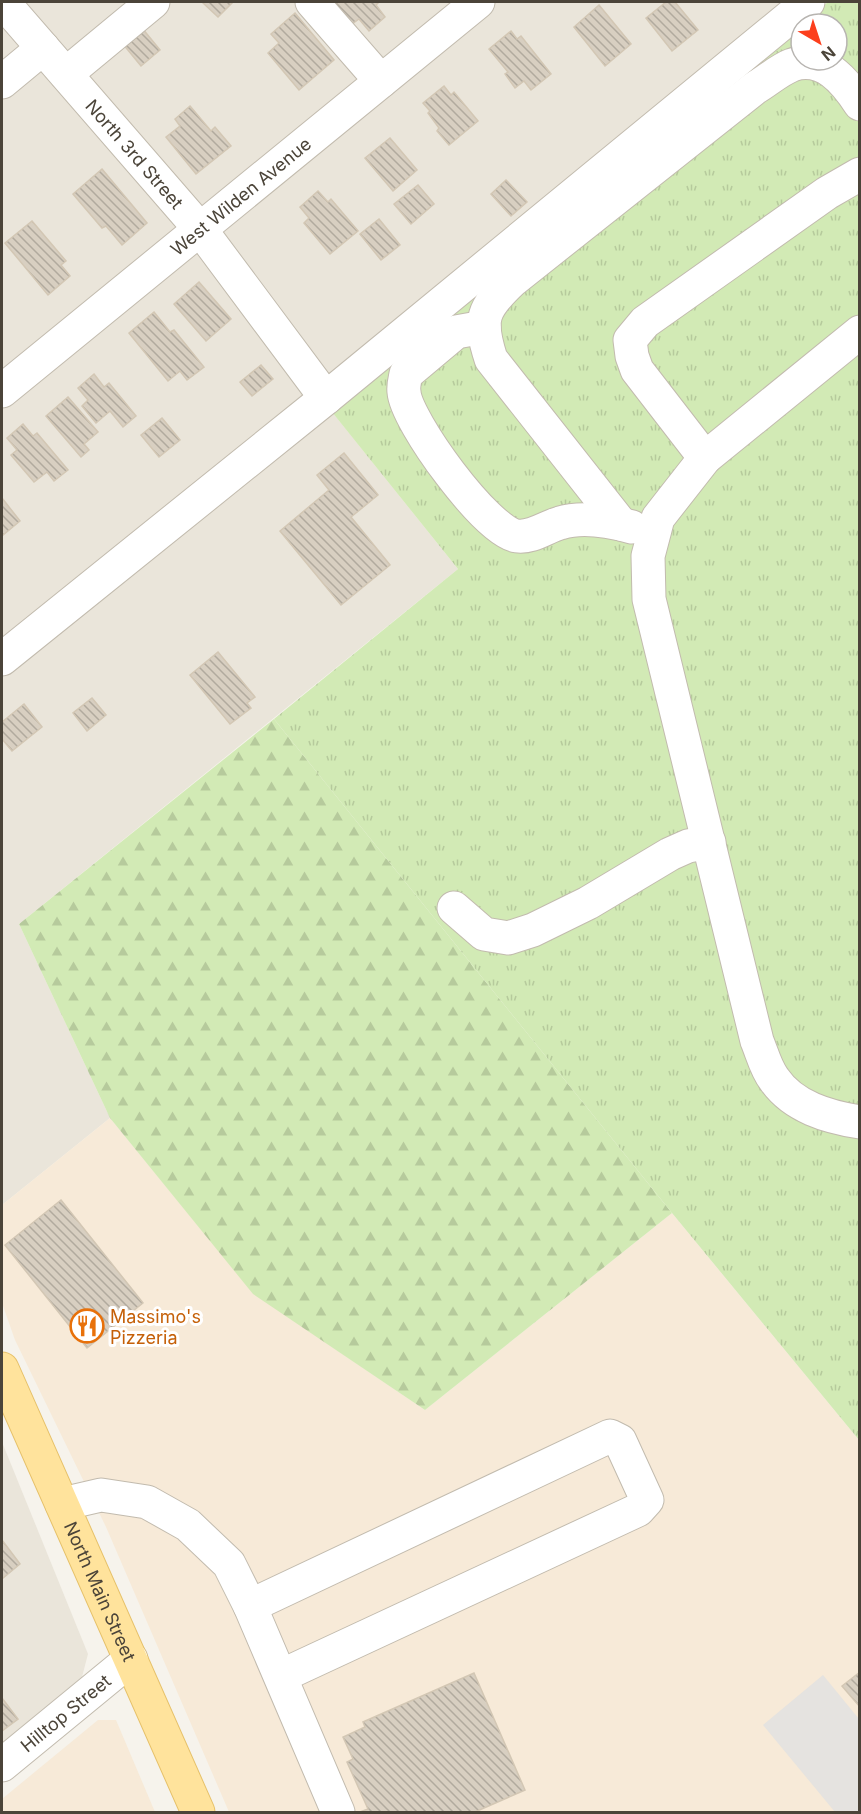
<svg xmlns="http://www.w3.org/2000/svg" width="861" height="1814" font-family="Inter,sans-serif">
<defs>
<pattern id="forest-firs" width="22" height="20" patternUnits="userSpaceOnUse" patternTransform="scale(1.5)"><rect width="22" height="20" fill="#d2eab5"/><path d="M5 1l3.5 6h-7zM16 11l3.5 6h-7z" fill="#b6ca9c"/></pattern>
<pattern id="park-tufts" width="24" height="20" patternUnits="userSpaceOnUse" patternTransform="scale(1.5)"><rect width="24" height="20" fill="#d2eab5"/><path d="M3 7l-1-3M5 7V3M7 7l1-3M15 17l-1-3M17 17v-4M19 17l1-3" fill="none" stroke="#b6ca9c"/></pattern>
<pattern id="building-back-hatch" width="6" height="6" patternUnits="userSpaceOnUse" patternTransform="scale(1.5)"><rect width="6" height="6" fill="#d8cfc1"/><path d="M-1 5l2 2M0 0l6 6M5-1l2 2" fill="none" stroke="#b1aa9e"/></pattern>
</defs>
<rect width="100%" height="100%" fill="#f6f3ec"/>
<g fill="#eae5da">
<polygon points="2,2 801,2 321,398 458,569 19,924 110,1118 2,1205"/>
<polygon points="2,1442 88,1654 82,1677 2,1743"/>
</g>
<g fill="#f7ead8">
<polygon points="110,1118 253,1293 425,1410 672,1213 859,1440 859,1812 229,1812 106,1527 15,1340 2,1303 2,1205"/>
<polygon points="98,1720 116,1720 155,1812 2,1812 2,1799"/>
</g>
<polygon fill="url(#forest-firs)" points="274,719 672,1213 425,1410 253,1294 110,1118 19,924"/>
<polygon fill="url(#park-tufts)" points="828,2 859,2 859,1440 672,1213 274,719 458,569 332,412 801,24 801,60 837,60 837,24 801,24"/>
<polygon fill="#e5e3e0" points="823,1675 859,1719 859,1812 835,1812 763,1725"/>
<g fill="url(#building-back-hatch)" stroke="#d3c7b4" stroke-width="1.5">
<polygon points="202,2 233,2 218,17"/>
<polygon points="334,2 379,2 376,5 385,17 369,31 359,19 352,24"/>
<polygon points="666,2 675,2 698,30 672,51 646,18"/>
<polygon points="599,5 631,44 605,66 574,27"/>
<polygon points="295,13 334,60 299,90 268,53 279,43 271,34"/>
<polygon points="142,28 160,50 141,66 123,44"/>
<polygon points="511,31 517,39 521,36 551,74 531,90 524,81 515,88 505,74 508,72 489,49"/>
<polygon points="444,86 451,95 454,92 478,121 449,145 437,131 439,128 428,113 430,111 423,103"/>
<polygon points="190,106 211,131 215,127 231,146 196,174 166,137 180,126 175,119"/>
<polygon points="390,138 417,170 393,191 365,158"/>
<polygon points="102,169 147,223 122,245 106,226 102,228 73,194"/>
<polygon points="506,180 527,202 511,216 491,194"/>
<polygon points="418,185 434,204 411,224 394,204"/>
<polygon points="318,191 328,202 331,199 358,231 330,254 304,223 309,218 300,207"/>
<polygon points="379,219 400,245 381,260 360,234"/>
<polygon points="32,221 66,261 61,265 70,276 48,295 5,243"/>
<polygon points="199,282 231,319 206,341 174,304"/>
<polygon points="154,312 170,332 174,330 204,367 187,380 180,371 168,381 129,333"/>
<polygon points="261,365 273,379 252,396 240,382"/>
<polygon points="94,374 104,387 109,383 136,416 123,427 110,411 96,423 82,406 88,400 78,388"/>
<polygon points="68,397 98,432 84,444 89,450 81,457 46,416"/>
<polygon points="162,418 180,440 159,457 141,435"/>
<polygon points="23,424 33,436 37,433 68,470 54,481 47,472 34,482 11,455 17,450 7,438"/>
<polygon points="344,453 378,495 351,517 390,565 341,605 280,531 329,490 317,475"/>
<polygon points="2,498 20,521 2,536"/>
<polygon points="218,652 255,697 247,703 251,708 230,724 190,675"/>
<polygon points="92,698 106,715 87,731 73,713"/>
<polygon points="24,704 42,727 12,751 2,739 2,722"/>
<polygon points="61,1200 143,1303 87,1348 5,1245"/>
<polygon points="2,1540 20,1564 2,1579"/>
<polygon points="860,1672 860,1707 842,1686"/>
<polygon points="474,1673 525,1790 475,1812 411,1812 411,1811 407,1812 360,1812 368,1809 347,1762 353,1759 343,1737 365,1727 363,1722"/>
<polygon points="2,1698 18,1719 2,1731"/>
</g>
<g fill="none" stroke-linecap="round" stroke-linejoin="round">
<g stroke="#c2bbae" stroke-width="35">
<g id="minor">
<path id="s1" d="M 3,2 L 200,229 L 326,398"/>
<polyline points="312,2 381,81"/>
<polyline points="66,74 153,2"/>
<polyline points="2,82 43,48"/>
<path d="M 484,327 L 456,332 L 406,374 C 405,379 403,386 404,392 C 406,421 487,532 517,536 C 532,538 546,527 560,523 C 582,516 610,521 632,527"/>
<path d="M 860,332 L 705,458 L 658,518 L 648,556 L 649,599 L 757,1041 C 762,1053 766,1069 774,1079 C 793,1107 828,1117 860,1122"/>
<path id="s2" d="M 2,391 L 478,2"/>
<polyline points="705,458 637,370 632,356 630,340 645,322 827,193 860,174"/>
<path d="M 621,524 L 491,359 C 478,319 482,309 513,280 L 755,88 C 767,81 779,70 792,65 C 823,54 845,81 860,104"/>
<polyline points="2,659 326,398 808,2"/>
<polyline points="454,908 484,934 508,938 533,930 588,903 670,854 688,846 709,842"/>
<polyline points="62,1504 101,1495 147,1502 188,1525 229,1564 250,1606 338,1812"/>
<polyline points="250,1606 610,1436 620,1441 647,1500 638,1510 281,1676"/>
<path id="s3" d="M 2,1765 L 131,1659"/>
</g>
</g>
<g stroke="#e6c16a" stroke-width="35">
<g id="major">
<path id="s4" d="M 2,1369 L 198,1812"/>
</g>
</g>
<use href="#minor" stroke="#fff" stroke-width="33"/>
<use href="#major" stroke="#ffe39c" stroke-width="33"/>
</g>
<defs>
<g id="restaurant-ring" transform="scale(1.725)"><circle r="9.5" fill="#fff" stroke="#e8710a" stroke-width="1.5"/><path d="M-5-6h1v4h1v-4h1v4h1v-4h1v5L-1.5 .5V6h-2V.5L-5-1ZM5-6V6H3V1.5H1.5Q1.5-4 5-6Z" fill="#e8710a"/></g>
</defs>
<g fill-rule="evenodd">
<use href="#restaurant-ring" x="87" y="1326"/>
</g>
<g text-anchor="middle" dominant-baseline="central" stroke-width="6" stroke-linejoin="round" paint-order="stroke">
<g font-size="18" fill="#4b4439" stroke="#fff">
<text stroke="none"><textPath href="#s1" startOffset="201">North 3rd Street</textPath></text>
<text stroke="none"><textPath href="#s2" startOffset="308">West Wilden Avenue</textPath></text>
<text stroke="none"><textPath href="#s4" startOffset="243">North Main Street</textPath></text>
<text stroke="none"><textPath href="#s3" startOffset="82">Hilltop Street</textPath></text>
</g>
<g font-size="18" fill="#c56008" stroke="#fff" text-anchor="start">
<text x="110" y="1316">Massimo's<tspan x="110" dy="21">Pizzeria</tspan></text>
</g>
</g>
<rect width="861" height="1814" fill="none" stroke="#4b4439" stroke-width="6"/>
<g transform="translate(819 42) rotate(141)"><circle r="28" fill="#ffffff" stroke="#b7b4b0" stroke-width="1.5"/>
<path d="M0-4.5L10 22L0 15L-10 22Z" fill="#fc3f1d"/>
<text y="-9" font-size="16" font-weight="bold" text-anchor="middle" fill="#4b4439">N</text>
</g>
</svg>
